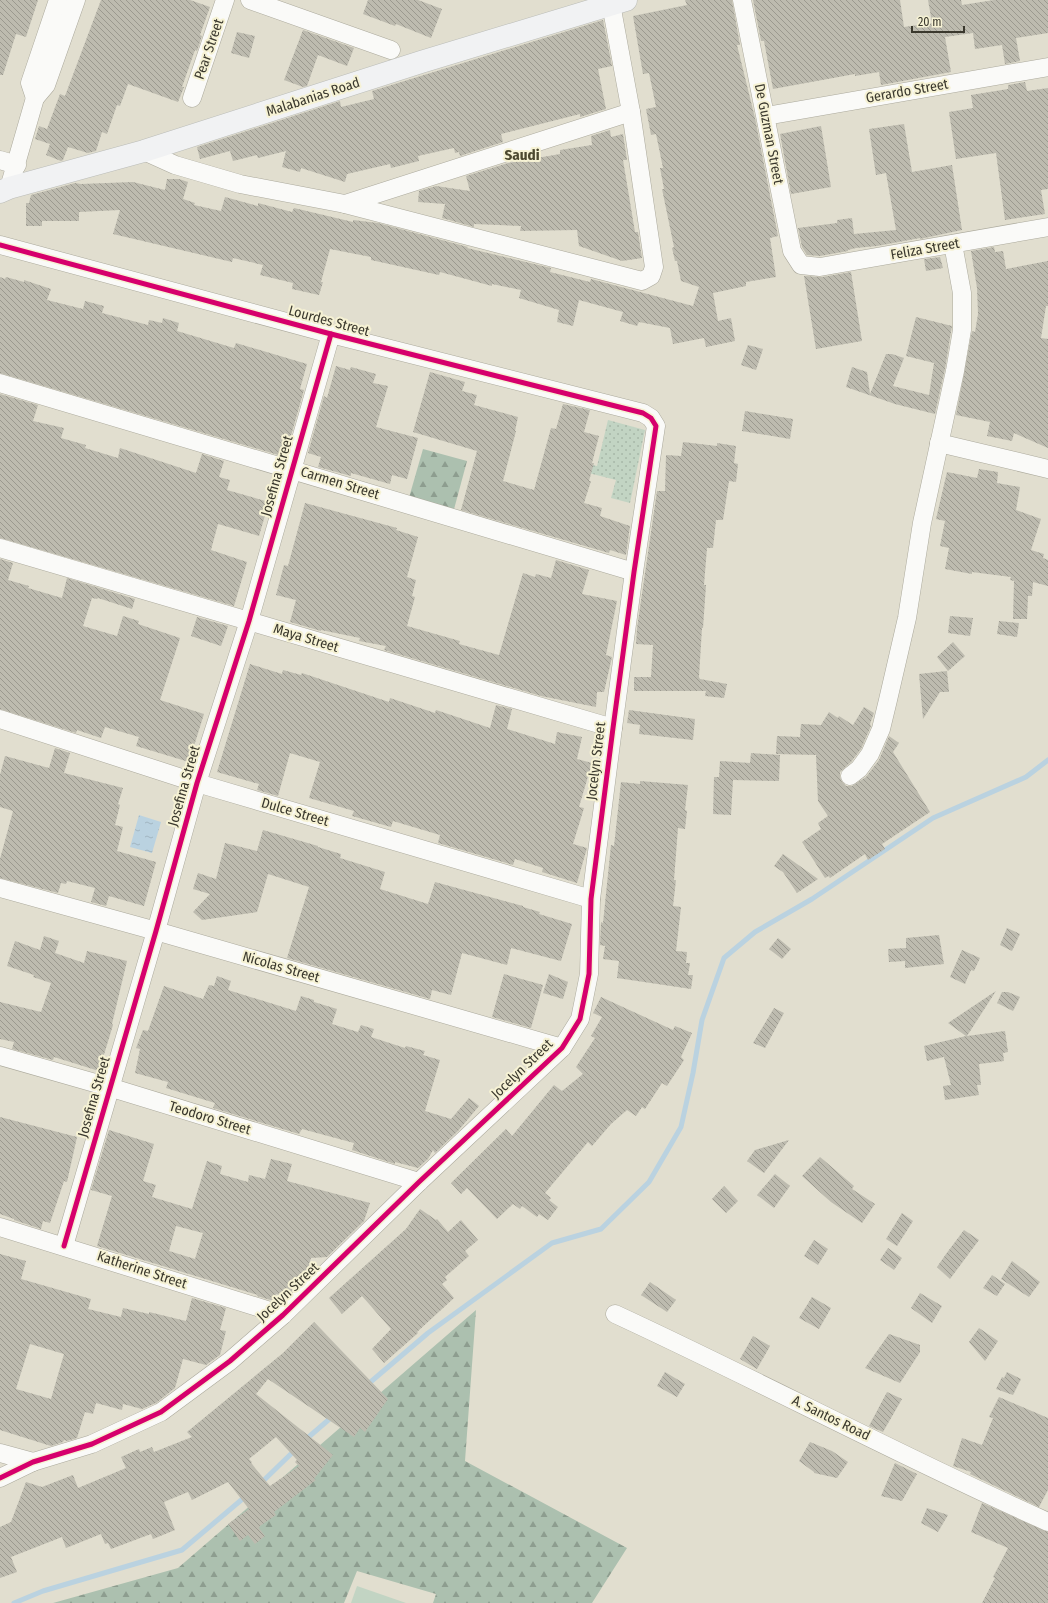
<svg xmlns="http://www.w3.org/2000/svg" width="1048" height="1603" font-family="'Fira Sans Condensed',sans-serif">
<defs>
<pattern id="grass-dots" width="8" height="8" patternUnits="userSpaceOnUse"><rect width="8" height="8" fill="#c2d4c3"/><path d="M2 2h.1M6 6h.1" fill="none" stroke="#a7b7a8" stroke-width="1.8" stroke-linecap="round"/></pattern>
<pattern id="forest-firs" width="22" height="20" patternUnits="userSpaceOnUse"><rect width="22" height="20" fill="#acc0af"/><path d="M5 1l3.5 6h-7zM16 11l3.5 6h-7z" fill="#8d9d8f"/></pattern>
<pattern id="water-ripples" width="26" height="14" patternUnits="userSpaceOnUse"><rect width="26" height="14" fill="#bad2e0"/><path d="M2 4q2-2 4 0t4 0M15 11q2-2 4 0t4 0" fill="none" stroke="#a1b5c0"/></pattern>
<pattern id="building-back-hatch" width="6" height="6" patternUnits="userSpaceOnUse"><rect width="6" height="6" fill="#bdbbaf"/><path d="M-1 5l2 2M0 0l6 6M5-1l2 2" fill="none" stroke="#9b998f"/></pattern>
</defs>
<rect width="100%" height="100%" fill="#e1decf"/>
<polygon fill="url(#grass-dots)" points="608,420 645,430 630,503 611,498 616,480 577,470 579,462 597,466"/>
<g fill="url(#forest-firs)">
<polygon points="423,449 467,461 453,513 408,501"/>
<polygon points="476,1310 465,1461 627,1548 592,1603 433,1603 436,1594 357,1571 344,1603 53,1603 178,1568"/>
</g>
<polygon fill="#c2d4c3" points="357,1586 406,1603 351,1603"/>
<polygon fill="url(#water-ripples)" points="139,815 161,822 152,853 130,847"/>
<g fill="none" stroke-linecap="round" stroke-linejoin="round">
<g stroke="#bad2e0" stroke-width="5">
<polyline points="367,1385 428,1333 552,1243 601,1229 649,1182 681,1127 693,1073 702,1020 724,958 755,932 812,899 933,818 1026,777 1048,760"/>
<polyline points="304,1441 333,1416"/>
<polyline points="260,1484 296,1449"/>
<polyline points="14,1603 43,1591 182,1550 246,1496"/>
</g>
</g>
<g fill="url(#building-back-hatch)" fill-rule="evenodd">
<polygon points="0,0 38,0 26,37 16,34 3,75 0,75"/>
<polygon points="101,0 190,0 210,7 200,35 202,36 197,51 195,50 182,87 184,87 178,102 128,84 120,106 117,105 107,134 102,132 96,151 88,153 68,147 63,160 61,161 46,155 50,144 35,139 39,126 47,129 60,94 65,96"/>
<polygon points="368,0 418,0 442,9 431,38 396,24 395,26 363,14"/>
<polygon points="685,0 732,0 740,45 737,45 755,118 778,236 770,238 776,277 746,282 746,286 713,293 718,321 731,318 735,341 706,347 704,338 673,344 670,328 639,322 637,326 620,321 623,312 579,300 573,326 557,322 559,310 519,298 521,290 492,284 492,286 440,272 439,275 371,260 371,257 330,249 321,282 323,282 319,295 292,289 293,283 260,275 263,265 233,258 232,262 113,234 120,210 79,212 79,221 42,221 42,226 26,226 26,203 29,203 31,195 75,183 81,184 133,182 165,190 167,179 179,179 188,182 183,199 195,203 194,205 221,211 225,197 258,206 258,203 292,212 294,208 353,222 353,220 378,223 468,247 467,248 551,268 550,272 590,282 591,279 693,306 699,287 681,281 677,261 675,261 672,248 674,247 662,189 664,189 660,168 663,168 656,134 651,135 646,109 656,107 649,73 643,74 633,16 687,5"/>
<polygon points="753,0 900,0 904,27 932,23 928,0 961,0 962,5 994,0 1048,0 1048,33 1016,38 1020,61 1005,64 1002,45 975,49 973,33 945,37 951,72 881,85 879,72 855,76 855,74 773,89 764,41 761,41"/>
<polygon points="603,20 612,66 598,69 606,109 580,117 580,114 501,134 503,142 460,156 459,152 455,153 454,148 418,156 419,161 391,168 390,164 347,174 345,182 301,168 300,172 282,167 286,151 258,158 257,155 233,161 230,151 200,159 197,147 340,101 341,107 374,99 372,91"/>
<polygon points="303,30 354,48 347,66 318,55 307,86 303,87 284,80"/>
<polygon points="237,32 255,36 249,58 231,53"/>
<polygon points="1025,82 1027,91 1048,88 1048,189 1041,190 1045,214 1005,220 996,153 956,159 949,112 973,108 971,95 1008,89 1008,85"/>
<polygon points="904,124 912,172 952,165 962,230 920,239 920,238 877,246 856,248 848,250 848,251 820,256 807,255 802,247 798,228 837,223 837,220 852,218 854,234 896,230 886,173 876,175 869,129"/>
<polygon points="821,126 831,187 791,194 780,134"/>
<polygon points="610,130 611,137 623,134 627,160 623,160 635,232 638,232 642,258 622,261 579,246 577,230 520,231 521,226 474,224 474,227 442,218 445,204 418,202 419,191 436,186 470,191 466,176 508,163 560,154 560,150 592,145 591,136"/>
<polygon points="994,247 995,252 1003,251 1006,269 1048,261 1048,306 1046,306 1041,338 1048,339 1048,448 1014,433 1012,441 987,436 990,422 956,415 972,331 975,332 978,314 977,288 971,251"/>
<polygon points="940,257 943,268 926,271 924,259"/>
<polygon points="851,272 862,341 816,349 804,276 822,277"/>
<polygon points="0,277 5,279 6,277 24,282 24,280 51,289 47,300 83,309 85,301 104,306 102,313 148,325 149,320 162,323 163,318 179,323 177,331 234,348 236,343 307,364 300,389 304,390 285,457 0,373"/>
<polygon points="916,317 952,326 945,369 935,414 895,404 846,387 852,367 867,372 870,394 886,354 892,354 904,358 893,386 929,395 934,363 906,356"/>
<polygon points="748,345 763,349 756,370 741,365"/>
<polygon points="336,366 350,370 351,367 376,374 373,383 388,386 376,427 418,438 407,479 392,475 390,484 351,473 351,476 318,467 321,457 308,453 324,396 327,398"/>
<polygon points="430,372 465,382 462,391 477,395 474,405 518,417 515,431 516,431 503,481 534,490 551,428 556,429 563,404 590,410 584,432 599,436 592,463 594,463 589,481 591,481 584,503 602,508 600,516 630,526 626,555 610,550 609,553 461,510 477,451 413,432"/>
<polygon points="0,394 38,405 33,421 64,428 61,438 86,445 85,448 118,458 120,448 196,473 202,454 224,461 219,477 230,480 227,490 269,502 259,536 218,524 211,550 247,562 234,606 0,538"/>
<polygon points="745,411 793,419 790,439 742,431"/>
<polygon points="683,442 717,446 717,443 736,446 734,463 738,464 736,482 729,481 723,520 716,520 713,548 707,548 704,585 706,585 703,628 702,628 699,677 700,679 727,684 724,698 705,696 706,691 634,691 634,677 651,677 653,645 636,644 637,628 657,491 665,491 666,455 681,456"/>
<polygon points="979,469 998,472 997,483 1020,487 1016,510 1041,519 1031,550 1044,554 1043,558 1048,560 1048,586 1033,582 1032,596 1028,596 1027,619 1013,619 1014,581 1010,580 1011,577 972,572 972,574 945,569 949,548 940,546 945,521 936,519 947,472 977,478"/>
<polygon points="305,503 397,528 396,530 418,537 407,577 416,580 412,596 415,597 407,626 460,641 459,644 499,655 523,573 535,577 536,574 551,578 556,560 589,570 582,594 617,601 606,655 612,657 604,692 597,692 596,707 541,696 384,650 386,646 359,641 360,638 321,630 321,631 290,622 296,600 276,595 284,565 288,566"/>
<polygon points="0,559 13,563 8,580 29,586 28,588 62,598 67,578 135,599 132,609 98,598 97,599 92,598 83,626 117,636 123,616 139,621 138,624 180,638 160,700 204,714 189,762 136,746 139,737 105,727 101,738 77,730 76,733 0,709"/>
<polygon points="950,616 973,618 970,636 948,633"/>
<polygon points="197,617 228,626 221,646 191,636"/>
<polygon points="999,621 1019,623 1017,637 997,634"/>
<polygon points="953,642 965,656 948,671 937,657"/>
<polygon points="250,664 282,674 283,670 301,675 302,673 389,702 390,698 435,713 436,710 490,728 496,705 512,709 507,729 555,744 557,732 582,737 577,759 592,763 579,807 584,808 573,844 587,848 577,883 542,872 543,868 515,859 513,865 438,843 440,835 393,821 391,827 352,816 354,811 309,798 320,762 290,753 278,796 257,790 259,784 217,772"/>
<polygon points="947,671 949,692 940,692 923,719 919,674"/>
<polygon points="864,707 874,713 870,724 871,726 861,749 851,762 840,772 840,777 842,782 846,786 852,786 866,777 879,760 889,736 899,743 893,752 930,812 882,844 885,849 868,860 865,854 830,878 829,876 825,878 802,842 821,829 818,823 828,816 818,801 816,755 776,754 777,736 800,737 801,724 821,725 829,712 838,718 839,716 853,725"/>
<polygon points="629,710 695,719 693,740 639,734 640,725 627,723"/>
<polygon points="55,748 70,753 64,773 123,788 118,804 120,805 115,825 123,827 117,851 156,862 144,906 109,896 106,906 91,902 95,888 67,881 66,884 61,883 58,893 0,878 0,859 13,811 0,807 0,775 5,756 49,768"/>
<polygon points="751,753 780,755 779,781 733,780 731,815 713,814 714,777 719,777 720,761 750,763"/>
<polygon points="640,781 688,785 685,810 687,811 685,829 678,828 674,880 676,880 673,906 681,907 676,951 687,952 686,963 690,963 688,975 693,975 691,989 617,978 619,961 603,959 605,946 600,945 601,922 603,923 611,845 614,846 621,782 640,784"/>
<polygon points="263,830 318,846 318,847 341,854 340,858 385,872 380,889 428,904 435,882 523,906 523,907 540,912 539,914 572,924 561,961 511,948 507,965 462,953 451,995 432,990 430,999 287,958 309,887 268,874 257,912 202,920 193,912 210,894 193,889 198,873 216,879 225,843 257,851"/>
<polygon points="783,854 818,879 797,893 783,872 774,866"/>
<polygon points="1007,928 1020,934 1012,951 1000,945"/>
<polygon points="939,935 944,964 905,968 905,961 889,962 888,949 906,948 906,938"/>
<polygon points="44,936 59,941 55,953 84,963 87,951 127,961 112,1024 113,1025 99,1071 54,1057 53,1060 12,1049 14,1042 0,1039 0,1002 41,1012 51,983 33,977 34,975 7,966 15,941 40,950"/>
<polygon points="778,938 791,949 782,959 769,949"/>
<polygon points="962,950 980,958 974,971 971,970 965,984 950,977"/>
<polygon points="504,974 543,985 531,1028 492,1017"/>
<polygon points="549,974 568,982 563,999 543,993"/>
<polygon points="217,976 231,981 228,990 296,1011 301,996 314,1000 314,1002 337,1009 332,1024 358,1032 361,1025 374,1029 371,1037 405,1048 406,1046 425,1051 423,1055 440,1060 425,1111 451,1119 469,1098 479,1106 458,1131 435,1153 433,1150 428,1159 418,1168 395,1162 395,1164 352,1150 354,1143 302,1129 299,1134 213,1108 215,1103 166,1088 168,1082 135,1073 140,1049 136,1048 143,1030 148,1031 164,986 203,999 209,985 214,986"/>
<polygon points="996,991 967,1036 1005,1031 1008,1052 1003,1053 1004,1061 979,1064 981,1085 977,1085 979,1095 945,1100 943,1086 951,1085 944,1057 927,1061 924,1046 966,1036 948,1023"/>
<polygon points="1002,992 1008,992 1020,997 1013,1011 997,1003"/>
<polygon points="601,997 673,1030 675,1026 692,1033 681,1057 684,1060 667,1086 662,1083 645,1109 642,1107 636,1116 627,1110 611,1124 592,1146 588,1142 545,1193 551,1198 549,1200 558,1207 548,1220 539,1214 537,1217 522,1206 520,1209 513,1204 497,1219 467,1188 461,1194 451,1183 506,1129 512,1136 554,1085 562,1091 583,1074 576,1067 595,1038 591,1036 602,1017 593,1013"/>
<polygon points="774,1008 784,1013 765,1048 753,1043"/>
<polygon points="0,1117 77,1137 67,1182 64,1181 50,1223 43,1221 41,1229 14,1220 14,1219 0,1214"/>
<path d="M 109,1130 L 154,1144 L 143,1181 L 156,1185 L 152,1197 L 192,1209 L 207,1161 L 222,1166 L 220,1174 L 248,1182 L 249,1175 L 265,1179 L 271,1159 L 292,1164 L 287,1181 L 370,1203 L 364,1221 L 327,1257 L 311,1258 L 305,1279 L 302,1281 L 296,1279 L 292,1291 L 286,1297 L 276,1294 L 274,1301 L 257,1296 L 258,1295 L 97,1246 L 112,1196 L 91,1190 ZM 176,1226 L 203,1233 L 195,1259 L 169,1251 Z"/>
<polygon points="789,1140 764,1173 747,1161 755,1150"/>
<polygon points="820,1157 854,1186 852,1189 875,1204 862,1223 831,1202 802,1176"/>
<polygon points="775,1174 790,1186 774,1208 757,1195"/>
<polygon points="724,1186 738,1201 726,1213 712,1199"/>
<polygon points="420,1209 436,1220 437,1219 448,1232 461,1220 478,1240 465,1251 469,1256 445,1277 447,1280 442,1284 454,1298 417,1332 418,1333 384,1363 372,1349 391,1329 362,1296 342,1314 329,1298 406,1229"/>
<polygon points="902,1213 913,1221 897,1246 886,1239"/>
<polygon points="964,1230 979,1240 950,1279 937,1267 946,1254"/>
<polygon points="814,1240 828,1249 818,1265 804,1256"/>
<polygon points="888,1248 902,1258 894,1270 880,1260"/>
<path d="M 0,1254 L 26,1261 L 21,1279 L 91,1299 L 88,1309 L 121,1317 L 123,1308 L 149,1314 L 149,1312 L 186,1321 L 192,1298 L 226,1308 L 220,1330 L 226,1331 L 220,1355 L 206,1365 L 183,1359 L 175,1388 L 156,1403 L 142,1409 L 123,1404 L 122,1410 L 96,1403 L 93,1414 L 85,1412 L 77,1438 L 67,1441 L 64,1440 L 63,1442 L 51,1446 L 0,1430 ZM 30,1344 L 64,1354 L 51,1399 L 16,1389 Z"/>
<polygon points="1012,1261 1040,1282 1029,1297 1001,1279"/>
<polygon points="992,1275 1005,1284 997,1296 983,1288"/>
<polygon points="650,1282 676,1300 667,1312 641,1295"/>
<polygon points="920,1293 942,1306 932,1323 911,1308"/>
<polygon points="812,1297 831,1308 819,1329 799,1318"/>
<path d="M 314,1322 L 388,1399 L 365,1432 L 360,1428 L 354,1437 L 268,1379 L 256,1394 L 333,1455 L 314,1479 L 316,1480 L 274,1512 L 276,1515 L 260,1526 L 259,1528 L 265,1536 L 255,1544 L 248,1535 L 240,1541 L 228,1524 L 249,1509 L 228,1482 L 192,1500 L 188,1492 L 164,1502 L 175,1530 L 153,1539 L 151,1534 L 111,1549 L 108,1543 L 105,1544 L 101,1534 L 66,1548 L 62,1537 L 11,1557 L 17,1572 L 0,1578 L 0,1527 L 11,1522 L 26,1482 L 42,1487 L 73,1475 L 78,1488 L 126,1468 L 121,1457 L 139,1449 L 140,1452 L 152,1447 L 154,1452 L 192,1437 L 187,1432 L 283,1353 ZM 276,1437 L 297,1460 L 295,1462 L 299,1466 L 270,1486 L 251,1463 L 252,1462 L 249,1459 Z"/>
<polygon points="979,1328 998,1341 985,1361 969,1342"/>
<polygon points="889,1334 920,1345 920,1352 900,1383 865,1368"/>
<polygon points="753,1336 770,1346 757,1369 740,1359"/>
<polygon points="665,1372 685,1384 677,1397 657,1386"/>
<polygon points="1007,1372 1021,1379 1013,1395 996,1389 1002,1377 1004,1378"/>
<polygon points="887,1392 902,1399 883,1432 869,1426"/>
<polygon points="999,1397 1048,1418 1048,1490 1039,1507 970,1474 971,1472 953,1466 962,1438 982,1445 993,1418 989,1417"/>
<polygon points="810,1442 832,1451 848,1462 837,1478 814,1473 814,1472 799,1461"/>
<polygon points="895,1463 917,1474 902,1501 881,1496"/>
<polygon points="982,1503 1048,1532 1048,1603 982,1603 995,1578 993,1577 1008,1548 971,1532"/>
<polygon points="927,1508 948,1515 938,1532 921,1523"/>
</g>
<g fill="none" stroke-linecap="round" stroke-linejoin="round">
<g stroke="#aba99c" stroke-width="19">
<g id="minor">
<polyline points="250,0 391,50"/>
<polyline points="742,0 792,251 801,265 820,267 1048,227"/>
<polyline points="35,98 30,83 58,0"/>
<polyline points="192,98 225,0"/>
<polyline points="766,116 1048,67"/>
<polyline points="144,151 175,165 240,184 345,204 642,281 651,276 654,267 631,112 611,4"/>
<polyline points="0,160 17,165"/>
<polyline points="9,188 35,98 46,85 76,0"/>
<polyline points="345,204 631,112"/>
<polyline points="0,245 331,334 643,413 651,418 656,426 634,572 613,728 591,899 589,974 580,1019 562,1048 419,1182 283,1315 230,1361 161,1412 92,1444 33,1462 0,1478"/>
<polyline points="0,383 634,572"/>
<polyline points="939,443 1048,469"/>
<polyline points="0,548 613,728"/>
<polyline points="0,719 197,783 591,899"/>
<polyline points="850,776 859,769 870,754 881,729 888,700 907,618 922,523 955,371 962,330 962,293 953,244"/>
<polyline points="0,888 156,931 562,1048"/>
<polyline points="0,1056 109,1087 419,1182"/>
<polyline points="0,1227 283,1315"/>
<polyline points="64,1246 156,931 197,783 249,621 331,334"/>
<path d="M 615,1314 C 760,1381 902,1457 1048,1522"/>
<polyline points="0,1453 33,1462"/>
</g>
</g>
<g stroke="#babcb8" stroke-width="23">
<polyline id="major" points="0,192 9,188 144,151 421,62 626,0"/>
</g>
<use href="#minor" stroke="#fafaf8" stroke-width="18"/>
<use href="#major" stroke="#f1f2f3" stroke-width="22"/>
<g stroke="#f6f2d4" stroke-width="8">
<g id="cycleway">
<polyline points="0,245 331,334 643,413 651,418 656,426 634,572 613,728 591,899 589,974 580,1019 562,1048 419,1182 283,1315 230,1361 161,1412 92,1444 33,1462 0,1478"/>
<polyline points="64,1246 156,931 197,783 249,621 331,334"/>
</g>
</g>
<use href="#cycleway" stroke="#d6006c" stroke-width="5"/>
</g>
<g text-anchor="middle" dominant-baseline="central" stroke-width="4" stroke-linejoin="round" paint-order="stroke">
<g font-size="14" fill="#3a382d" stroke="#f6f2d4">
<text transform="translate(209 49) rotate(-71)">Pear Street</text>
<text transform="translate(907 91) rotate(-10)">Gerardo Street</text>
<text transform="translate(313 97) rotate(-18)">Malabanias Road</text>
<text transform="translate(769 134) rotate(79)">De Guzman Street</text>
<text transform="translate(925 249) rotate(-10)">Feliza Street</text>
<text transform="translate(329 321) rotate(15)">Lourdes Street</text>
<text transform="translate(277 476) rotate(-74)">Josefina Street</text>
<text transform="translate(340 483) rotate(17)">Carmen Street</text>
<text transform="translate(306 638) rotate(17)">Maya Street</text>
<text transform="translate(596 761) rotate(-83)">Jocelyn Street</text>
<text transform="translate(184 786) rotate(-74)">Josefina Street</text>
<text transform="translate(295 812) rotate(16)">Dulce Street</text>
<text transform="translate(281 967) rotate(16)">Nicolas Street</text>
<text transform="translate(522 1069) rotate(-44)">Jocelyn Street</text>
<text transform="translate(94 1097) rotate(-74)">Josefina Street</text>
<text transform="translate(210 1118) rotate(17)">Teodoro Street</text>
<text transform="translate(142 1270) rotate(18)">Katherine Street</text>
<text transform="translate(288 1292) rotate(-43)">Jocelyn Street</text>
<text transform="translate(831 1418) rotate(26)">A. Santos Road</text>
</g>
<g font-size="15" font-weight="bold" fill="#4c482f" stroke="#f6f2d4">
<text x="522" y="155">Saudi</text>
</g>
</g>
<path d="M912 26v6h52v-6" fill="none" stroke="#3a382d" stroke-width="2"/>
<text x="918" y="26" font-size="12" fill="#3a382d" stroke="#f6f2d4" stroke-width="3" paint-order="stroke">20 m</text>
</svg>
